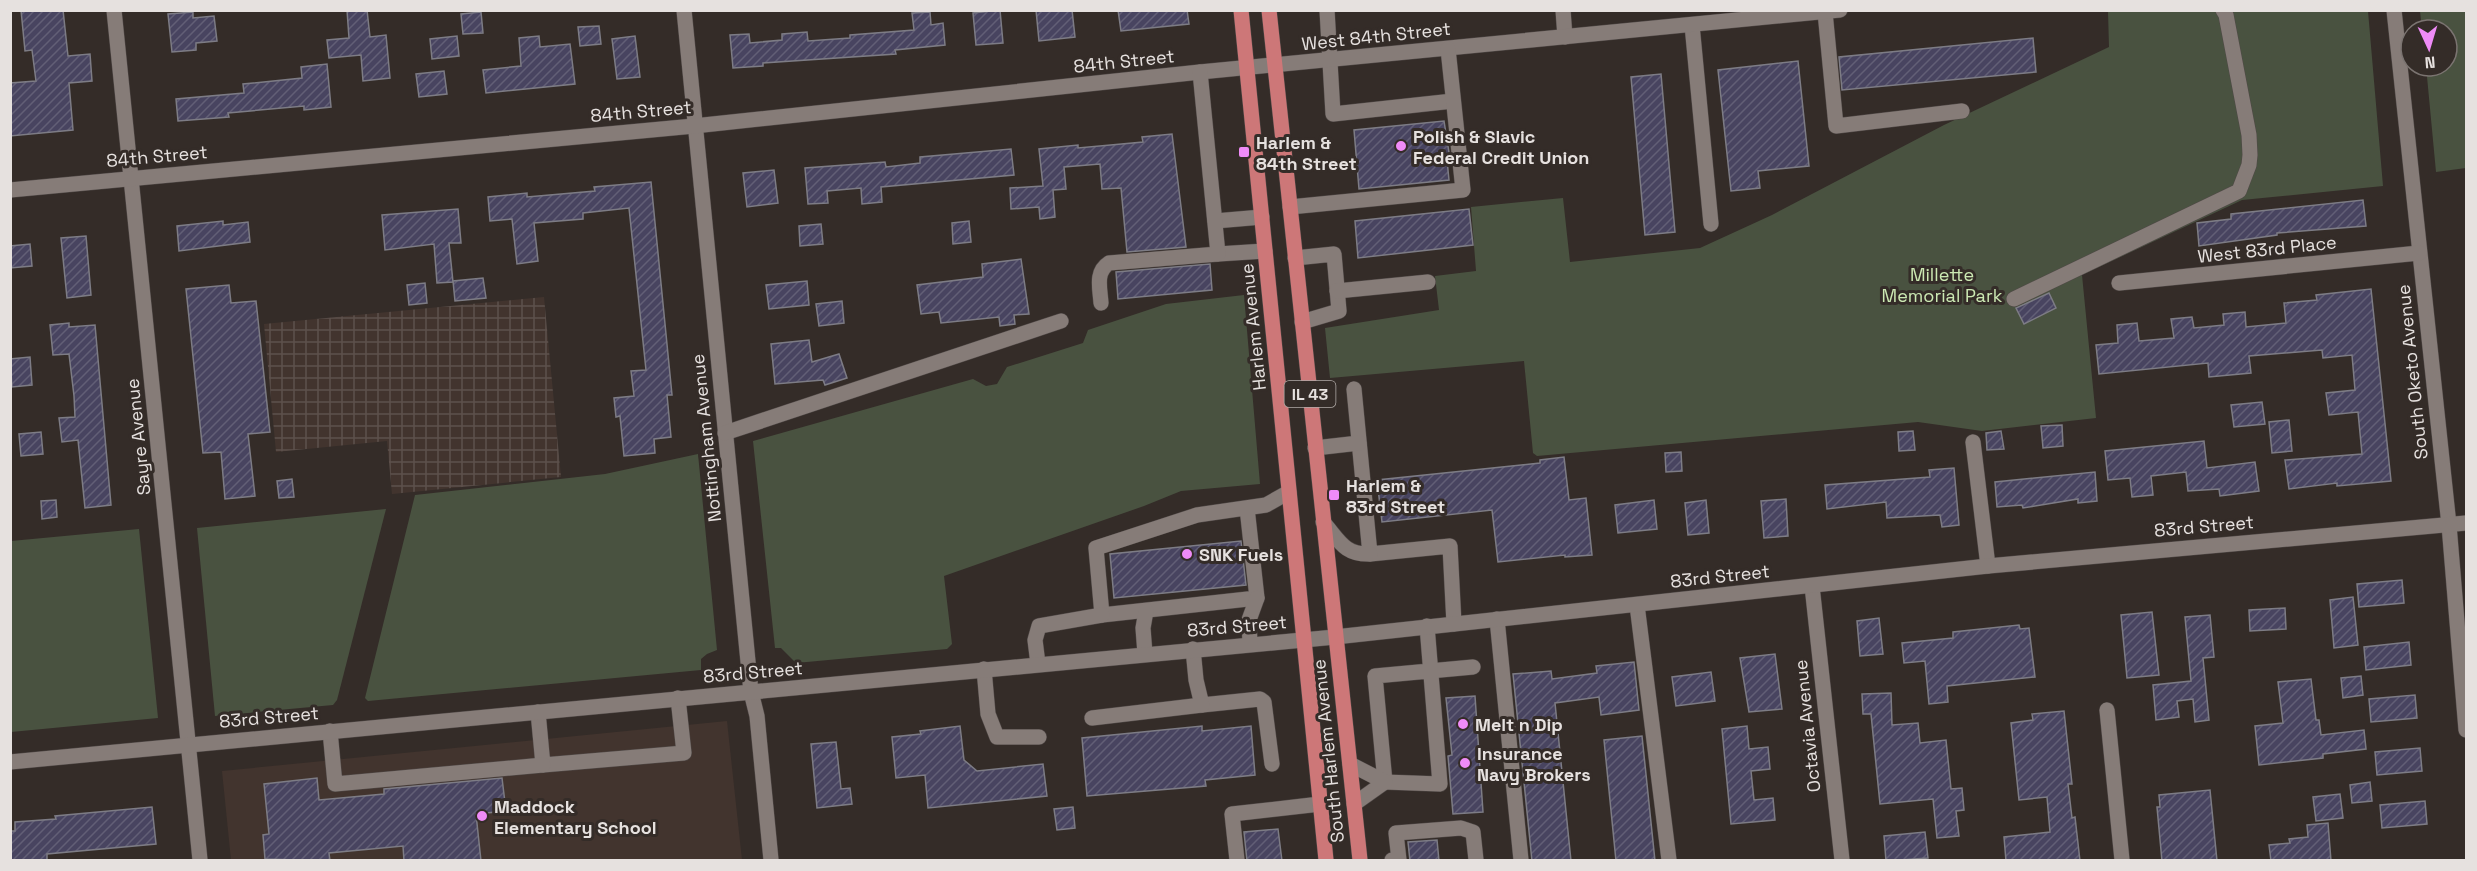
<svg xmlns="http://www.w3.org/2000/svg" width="2477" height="871" font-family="'Space Grotesk',sans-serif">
<defs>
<pattern id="industrial-grid" width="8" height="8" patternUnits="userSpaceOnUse" patternTransform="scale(1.5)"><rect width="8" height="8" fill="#42342e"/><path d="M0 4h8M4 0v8" fill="none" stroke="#5d514c"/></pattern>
<pattern id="building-hatch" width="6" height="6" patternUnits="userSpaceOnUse" patternTransform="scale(1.5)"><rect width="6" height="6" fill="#484460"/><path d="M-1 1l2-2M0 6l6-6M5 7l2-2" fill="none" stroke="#625f76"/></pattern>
</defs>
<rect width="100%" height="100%" fill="#342c28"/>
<polygon fill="#42342e" points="727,721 742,860 231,860 222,771"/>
<polygon fill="url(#industrial-grid)" points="544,297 561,477 392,494 387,441 276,452 264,324"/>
<g fill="#495240">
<polygon points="2108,11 2368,11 2383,186 2242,200 2082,275 2096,418 1982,431 1918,422 1537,456 1533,453 1524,361 1330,378 1325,328 1439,310 1435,276 1476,271 1471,207 1563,198 1570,262 1700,248 1772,215 1944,125 2109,47"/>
<polygon points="2420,11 2466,11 2466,168 2436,172 2426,66 2447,66 2447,30 2422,30"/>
<polygon points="1244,295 1260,484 1181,491 1144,506 944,576 952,644 947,649 796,663 781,648 775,648 753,441 973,379 986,386 997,384 1007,367 1083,343 1088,330 1166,304"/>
<polygon points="698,454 717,650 707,654 701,659 701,670 368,701 365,698 415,495 605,474"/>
<polygon points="386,509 337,700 333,705 215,716 197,528"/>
<polygon points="139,529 158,718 11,732 11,541"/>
</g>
<g fill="url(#building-hatch)" stroke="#7d7c85" stroke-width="1.5">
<polygon points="21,10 63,10 68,56 90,54 92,81 69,83 73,130 10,136 10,83 36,81 32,50 25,51"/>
<polygon points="347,10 367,10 370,37 386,35 390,78 363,81 361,55 329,58 327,40 349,38"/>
<polygon points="1000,10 1003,43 976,45 973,13"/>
<polygon points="1036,10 1072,10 1075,37 1039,41"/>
<polygon points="1118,10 1187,10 1189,24 1121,31"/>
<polygon points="193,12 193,18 214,16 217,41 196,43 196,50 172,52 168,14"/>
<polygon points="481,12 483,33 463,34 461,14"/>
<polygon points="930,12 931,25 943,23 945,45 895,50 896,54 763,63 763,66 733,68 730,35 749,34 750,43 782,40 782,34 807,32 808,41 850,38 850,35 914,30 912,13"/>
<polygon points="599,26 601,44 580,46 578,27"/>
<polygon points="457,36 459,56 432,59 430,39"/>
<polygon points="539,36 540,47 570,44 575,84 486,93 483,70 521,66 519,38"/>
<polygon points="635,36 640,77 617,79 612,39"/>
<polygon points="2033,38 2036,72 1842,90 1839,57"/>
<polygon points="1798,61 1809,166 1758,171 1760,188 1731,191 1718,70"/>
<polygon points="327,64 331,107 304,110 304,106 228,113 229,117 178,121 176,99 244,93 243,84 302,78 301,67"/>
<polygon points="444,71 447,94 419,97 416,74"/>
<polygon points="1661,74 1675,232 1645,235 1631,77"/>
<polygon points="1444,121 1450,159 1447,160 1449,180 1359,189 1354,130"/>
<polygon points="1172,134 1186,247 1127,252 1121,188 1102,189 1100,164 1064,167 1066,189 1053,190 1055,217 1040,219 1039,207 1011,209 1010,188 1043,186 1039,149 1078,145 1078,148 1143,142 1142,137"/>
<polygon points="1011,149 1014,175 881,187 882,202 862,204 861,188 827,191 828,203 808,204 805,168 885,162 886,167 920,163 920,157"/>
<polygon points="774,170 778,203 747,207 743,173"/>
<polygon points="651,182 672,395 667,395 671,437 654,439 655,453 624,456 620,416 616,417 614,398 634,396 631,371 646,370 629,208 583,213 583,219 534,223 538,261 517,264 512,219 490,221 488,197 527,193 527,197 595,191 594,187"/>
<polygon points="2363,200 2366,226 2277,233 2277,235 2199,246 2197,223 2231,219 2231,214"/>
<polygon points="458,209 461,243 449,243 453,282 437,283 434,244 385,250 382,215"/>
<polygon points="1469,209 1473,245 1358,258 1355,221"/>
<polygon points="223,221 223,225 248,222 250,242 179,251 177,226"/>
<polygon points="969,221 971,242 953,244 952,223"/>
<polygon points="821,224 823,244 800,246 799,226"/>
<polygon points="86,236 91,295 67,298 61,238"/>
<polygon points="30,244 32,266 10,268 10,246"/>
<polygon points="1021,259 1029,314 1014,315 1015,324 1000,326 999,317 941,323 939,312 921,314 917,285 983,277 982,264"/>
<polygon points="1210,264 1212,290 1118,299 1116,272"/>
<polygon points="483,278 486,298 455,301 453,281"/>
<polygon points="807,281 809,305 769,309 766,285"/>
<polygon points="425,283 427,303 409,305 407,285"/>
<polygon points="229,285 231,303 256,301 270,432 248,434 255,496 225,499 221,452 203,453 186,289"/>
<polygon points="2371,289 2391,481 2337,486 2337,483 2289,489 2285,460 2362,454 2358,412 2329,415 2326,393 2355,390 2352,355 2323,358 2322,350 2249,356 2251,373 2209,377 2208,363 2099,374 2096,345 2118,343 2117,325 2137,323 2139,341 2174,338 2171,319 2192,317 2194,328 2224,325 2223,314 2245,312 2246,327 2286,323 2284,303 2317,300 2316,295"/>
<polygon points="2049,293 2056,308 2024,324 2016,308"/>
<polygon points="842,301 844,323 819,326 816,304"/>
<polygon points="69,323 69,327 95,325 111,505 85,508 78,440 62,442 59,418 75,417 74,396 69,354 53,355 50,325"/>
<polygon points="809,340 812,362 839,354 847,378 825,385 823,380 775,384 771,344"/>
<polygon points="30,357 32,385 12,387 10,359"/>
<polygon points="2262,402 2265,424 2234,427 2231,405"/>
<polygon points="2289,420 2292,451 2272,453 2269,422"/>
<polygon points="2062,425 2063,446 2043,448 2041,426"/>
<polygon points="1913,431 1915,450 1899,451 1898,432"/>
<polygon points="2001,431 2004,449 1987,450 1986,433"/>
<polygon points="41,432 43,454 21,456 19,434"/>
<polygon points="2204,441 2207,468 2255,462 2259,491 2220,496 2219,489 2188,491 2186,472 2151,476 2153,495 2132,497 2130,478 2108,480 2105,451"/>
<polygon points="1681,452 1682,471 1666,472 1665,453"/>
<polygon points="1564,457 1569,500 1586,498 1592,555 1565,557 1565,555 1498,562 1492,510 1382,522 1377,480 1540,463 1540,460"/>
<polygon points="1954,468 1959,525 1942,527 1940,515 1887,518 1886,502 1827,509 1825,485 1930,477 1929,470"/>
<polygon points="2095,472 2097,501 2078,503 2078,499 2023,508 2022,505 1997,507 1995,482"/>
<polygon points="292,479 294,497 279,498 277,481"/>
<polygon points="1786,499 1788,536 1764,538 1761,501"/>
<polygon points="56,500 57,517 42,519 41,501"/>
<polygon points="1654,500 1657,529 1618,533 1615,505"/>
<polygon points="1706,500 1709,533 1688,535 1685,503"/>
<polygon points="1241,541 1246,585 1114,598 1110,554"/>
<polygon points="2402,580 2404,603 2359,607 2357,584"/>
<polygon points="2353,597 2358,645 2334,648 2330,600"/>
<polygon points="2285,608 2286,629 2250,631 2249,610"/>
<polygon points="2152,612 2159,675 2127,678 2121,615"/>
<polygon points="2210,615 2214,657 2203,658 2209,720 2195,722 2193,699 2177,701 2179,717 2156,720 2153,685 2191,681 2185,617"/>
<polygon points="1879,618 1883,654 1860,656 1857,621"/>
<polygon points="2019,625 2020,629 2029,628 2035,677 1947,686 1948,702 1929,704 1925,661 1904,663 1902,643 1953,638 1953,632"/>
<polygon points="2409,642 2411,665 2366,670 2364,647"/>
<polygon points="1775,654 1782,709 1749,712 1740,658"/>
<polygon points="1634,662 1639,710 1601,715 1599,697 1555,703 1571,861 1532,861 1513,674 1551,671 1552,679 1597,673 1596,666"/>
<polygon points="1711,672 1715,701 1676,706 1672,677"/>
<polygon points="2361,676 2363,695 2343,698 2341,678"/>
<polygon points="2311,679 2316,720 2319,720 2321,735 2364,730 2366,749 2323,754 2323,758 2259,765 2255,726 2283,723 2278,682"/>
<polygon points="1891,693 1892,725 1918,723 1920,743 1946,740 1951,789 1962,788 1964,810 1956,811 1959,836 1937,838 1933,799 1880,804 1871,714 1863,714 1862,694"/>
<polygon points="2415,695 2417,718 2371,722 2369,699"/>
<polygon points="1475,696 1483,812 1453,814 1448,756 1452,755 1446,698"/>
<polygon points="2064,711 2072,784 2068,784 2072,818 2075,817 2080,861 2006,861 2004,837 2050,832 2047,797 2019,800 2011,723 2033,720 2032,714"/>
<polygon points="960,726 964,760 977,771 1043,764 1047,796 928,808 925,775 896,778 892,737 921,734 920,731"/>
<polygon points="1202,726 1202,731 1251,726 1255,775 1205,780 1206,786 1087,796 1082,738"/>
<polygon points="1747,726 1749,749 1768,747 1770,769 1751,771 1754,800 1773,798 1775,820 1731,824 1722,729"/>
<polygon points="1642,736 1655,861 1616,861 1604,740"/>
<polygon points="836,742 841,789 850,788 852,804 817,808 811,744"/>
<polygon points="2420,748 2422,771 2377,775 2375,752"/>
<polygon points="317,778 319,800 384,794 384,789 502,778 506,811 476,814 481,861 404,861 403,846 329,853 330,861 265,859 263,835 269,834 264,784"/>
<polygon points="2370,782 2372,801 2352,803 2350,785"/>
<polygon points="2210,790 2217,861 2162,861 2157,807 2160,807 2159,795"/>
<polygon points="2340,794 2343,818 2316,821 2313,797"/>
<polygon points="2425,801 2427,824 2382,828 2380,805"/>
<polygon points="152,807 156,844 47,854 47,861 10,861 10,831 15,831 15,822 56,819 55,816"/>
<polygon points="1073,807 1075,828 1057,830 1054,809"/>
<polygon points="2328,823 2331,861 2271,861 2269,845 2290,843 2289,839 2308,837 2307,825"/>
<polygon points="1278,829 1282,861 1247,861 1244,832"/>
<polygon points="1925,832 1928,858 1886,861 1884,836"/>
<polygon points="1437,840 1439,861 1410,861 1408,842"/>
</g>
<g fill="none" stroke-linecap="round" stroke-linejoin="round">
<g stroke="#504947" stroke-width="16">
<g id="minor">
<polyline points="114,10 200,860"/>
<polyline points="684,10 751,692 757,716 771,860"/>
<polyline points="1327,10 1333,114 1453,101"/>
<polyline points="1563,10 1565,37"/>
<polyline points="2394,10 2449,525 2466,730"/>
<polyline points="1825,12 1836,126 1962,111"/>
<polyline points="1692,25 1711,224"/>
<polyline points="10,190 694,126 1200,72 1840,10"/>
<polyline points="1290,207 1463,190 1448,49"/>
<polyline points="1215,221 1262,217"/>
<polyline points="1218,254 1265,251"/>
<polyline points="1295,258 1334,254 1339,311 1302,322"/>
<polyline points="2119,283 2419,253"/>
<polyline points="1337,291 1428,282"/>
<polyline points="2014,299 2239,191 2249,165 2250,155 2249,135 2226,15 2223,10"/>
<path d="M 1101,303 C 1100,288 1095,272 1109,263 L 1218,254 L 1200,72"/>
<polyline points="1354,389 1370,554 1450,546 1454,624"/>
<polyline points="725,433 1061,321"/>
<polyline points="1973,442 1988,566"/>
<polyline points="1315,448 1359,443"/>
<polyline points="1247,508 1257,598 1102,615 1096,548 1197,515 1266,505 1289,492"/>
<path d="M 1323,522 C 1339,540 1344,555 1370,554"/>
<polyline points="1812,586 1842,860"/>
<polyline points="1637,605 1669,860"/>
<polyline points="1497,619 1521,860"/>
<polyline points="1427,626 1440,784 1385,782 1375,676 1473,667"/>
<polyline points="1250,644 1249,620 1257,598"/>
<polyline points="1193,649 1196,680 1202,705 1260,699 1264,702 1272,764"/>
<polyline points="1145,654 1143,628 1146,611"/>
<polyline points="1038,664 1035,640 1039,626 1102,615"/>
<polyline points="984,669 988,714 997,737 1039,737"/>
<polyline points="2107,710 2122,860"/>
<polyline points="538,712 543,765 684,753 678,698"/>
<polyline points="1092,718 1202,705"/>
<polyline points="330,731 335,784 543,765"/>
<polyline points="10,762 1335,637 1988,566 2466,523"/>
<polyline points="1350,764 1385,782 1354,804"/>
<polyline points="1237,860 1232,814 1320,804"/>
<polyline points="1392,860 1399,860 1396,833 1461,828 1473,832 1476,860"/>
</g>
</g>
<g stroke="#504947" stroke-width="16">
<g id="major">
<polyline points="1241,10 1326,860"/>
<polyline points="1269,10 1360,860"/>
</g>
</g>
<use href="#minor" stroke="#867c78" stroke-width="15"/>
<use href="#major" stroke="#cd7778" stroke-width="15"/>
</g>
<g fill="#ef8bf7" stroke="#342c28" stroke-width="2">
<circle cx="1401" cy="146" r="6"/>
<rect x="1238" y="146" width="12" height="12" rx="3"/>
<rect x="1328" y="489" width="12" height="12" rx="3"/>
<circle cx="1187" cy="554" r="6"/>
<circle cx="1463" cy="724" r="6"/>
<circle cx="1465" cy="763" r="6"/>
<circle cx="482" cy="816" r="6"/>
</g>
<g text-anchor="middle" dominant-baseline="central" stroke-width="6" stroke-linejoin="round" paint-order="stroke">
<rect fill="#342c28" stroke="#b1aba8" stroke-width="1.5" x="1284.5" y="381" width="51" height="26" rx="4.5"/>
<g font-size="16" font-weight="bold" fill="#e6e1df">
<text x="1310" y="394">IL 43</text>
</g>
<g font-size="18" fill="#e6e1df" stroke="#342c28">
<text transform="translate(1376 36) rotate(-6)">West 84th Street</text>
<text transform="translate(1124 61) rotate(-6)">84th Street</text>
<text transform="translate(641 111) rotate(-5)">84th Street</text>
<text transform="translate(157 156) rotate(-5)">84th Street</text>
<text transform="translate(2267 249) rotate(-6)">West 83rd Place</text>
<text transform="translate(1253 327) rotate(-96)">Harlem Avenue</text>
<text transform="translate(2412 372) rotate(-96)">South Oketo Avenue</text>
<text transform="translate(138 437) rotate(-96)">Sayre Avenue</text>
<text transform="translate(706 438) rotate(-96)">Nottingham Avenue</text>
<text transform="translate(2204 526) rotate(-5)">83rd Street</text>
<text transform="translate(1720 576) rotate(-6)">83rd Street</text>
<text transform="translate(1237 626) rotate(-5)">83rd Street</text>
<text transform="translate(753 672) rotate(-5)">83rd Street</text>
<text transform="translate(269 717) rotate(-5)">83rd Street</text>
<text transform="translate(1807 726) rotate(-96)">Octavia Avenue</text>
<text transform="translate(1328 751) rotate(-96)">South Harlem Avenue</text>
</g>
<g font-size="18" font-weight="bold" fill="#e6e1df" stroke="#342c28" text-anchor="start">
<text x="1413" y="136">Polish &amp; Slavic<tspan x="1413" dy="21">Federal Credit Union</tspan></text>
<text x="1256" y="142">Harlem &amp;<tspan x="1256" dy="21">84th Street</tspan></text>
<text x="1346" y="485">Harlem &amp;<tspan x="1346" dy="21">83rd Street</tspan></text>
<text x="1199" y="554">SNK Fuels</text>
<text x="1475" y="724">Melt n Dip</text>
<text x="1477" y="753">Insurance<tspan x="1477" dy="21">Navy Brokers</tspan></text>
<text x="494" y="806">Maddock<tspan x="494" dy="21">Elementary School</tspan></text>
</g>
<g font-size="18" fill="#cce9b3" stroke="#342c28">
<text x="1942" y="274">Millette<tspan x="1942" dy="21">Memorial Park</tspan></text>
</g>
</g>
<rect width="2477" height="871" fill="none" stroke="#e6e1df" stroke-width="24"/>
<g transform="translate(2429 48) rotate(176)"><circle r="28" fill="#342c28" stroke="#7b7471" stroke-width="1.5"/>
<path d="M0-4.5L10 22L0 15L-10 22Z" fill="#ef8bf7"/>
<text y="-9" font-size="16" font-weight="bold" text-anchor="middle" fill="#e6e1df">N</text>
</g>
</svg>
